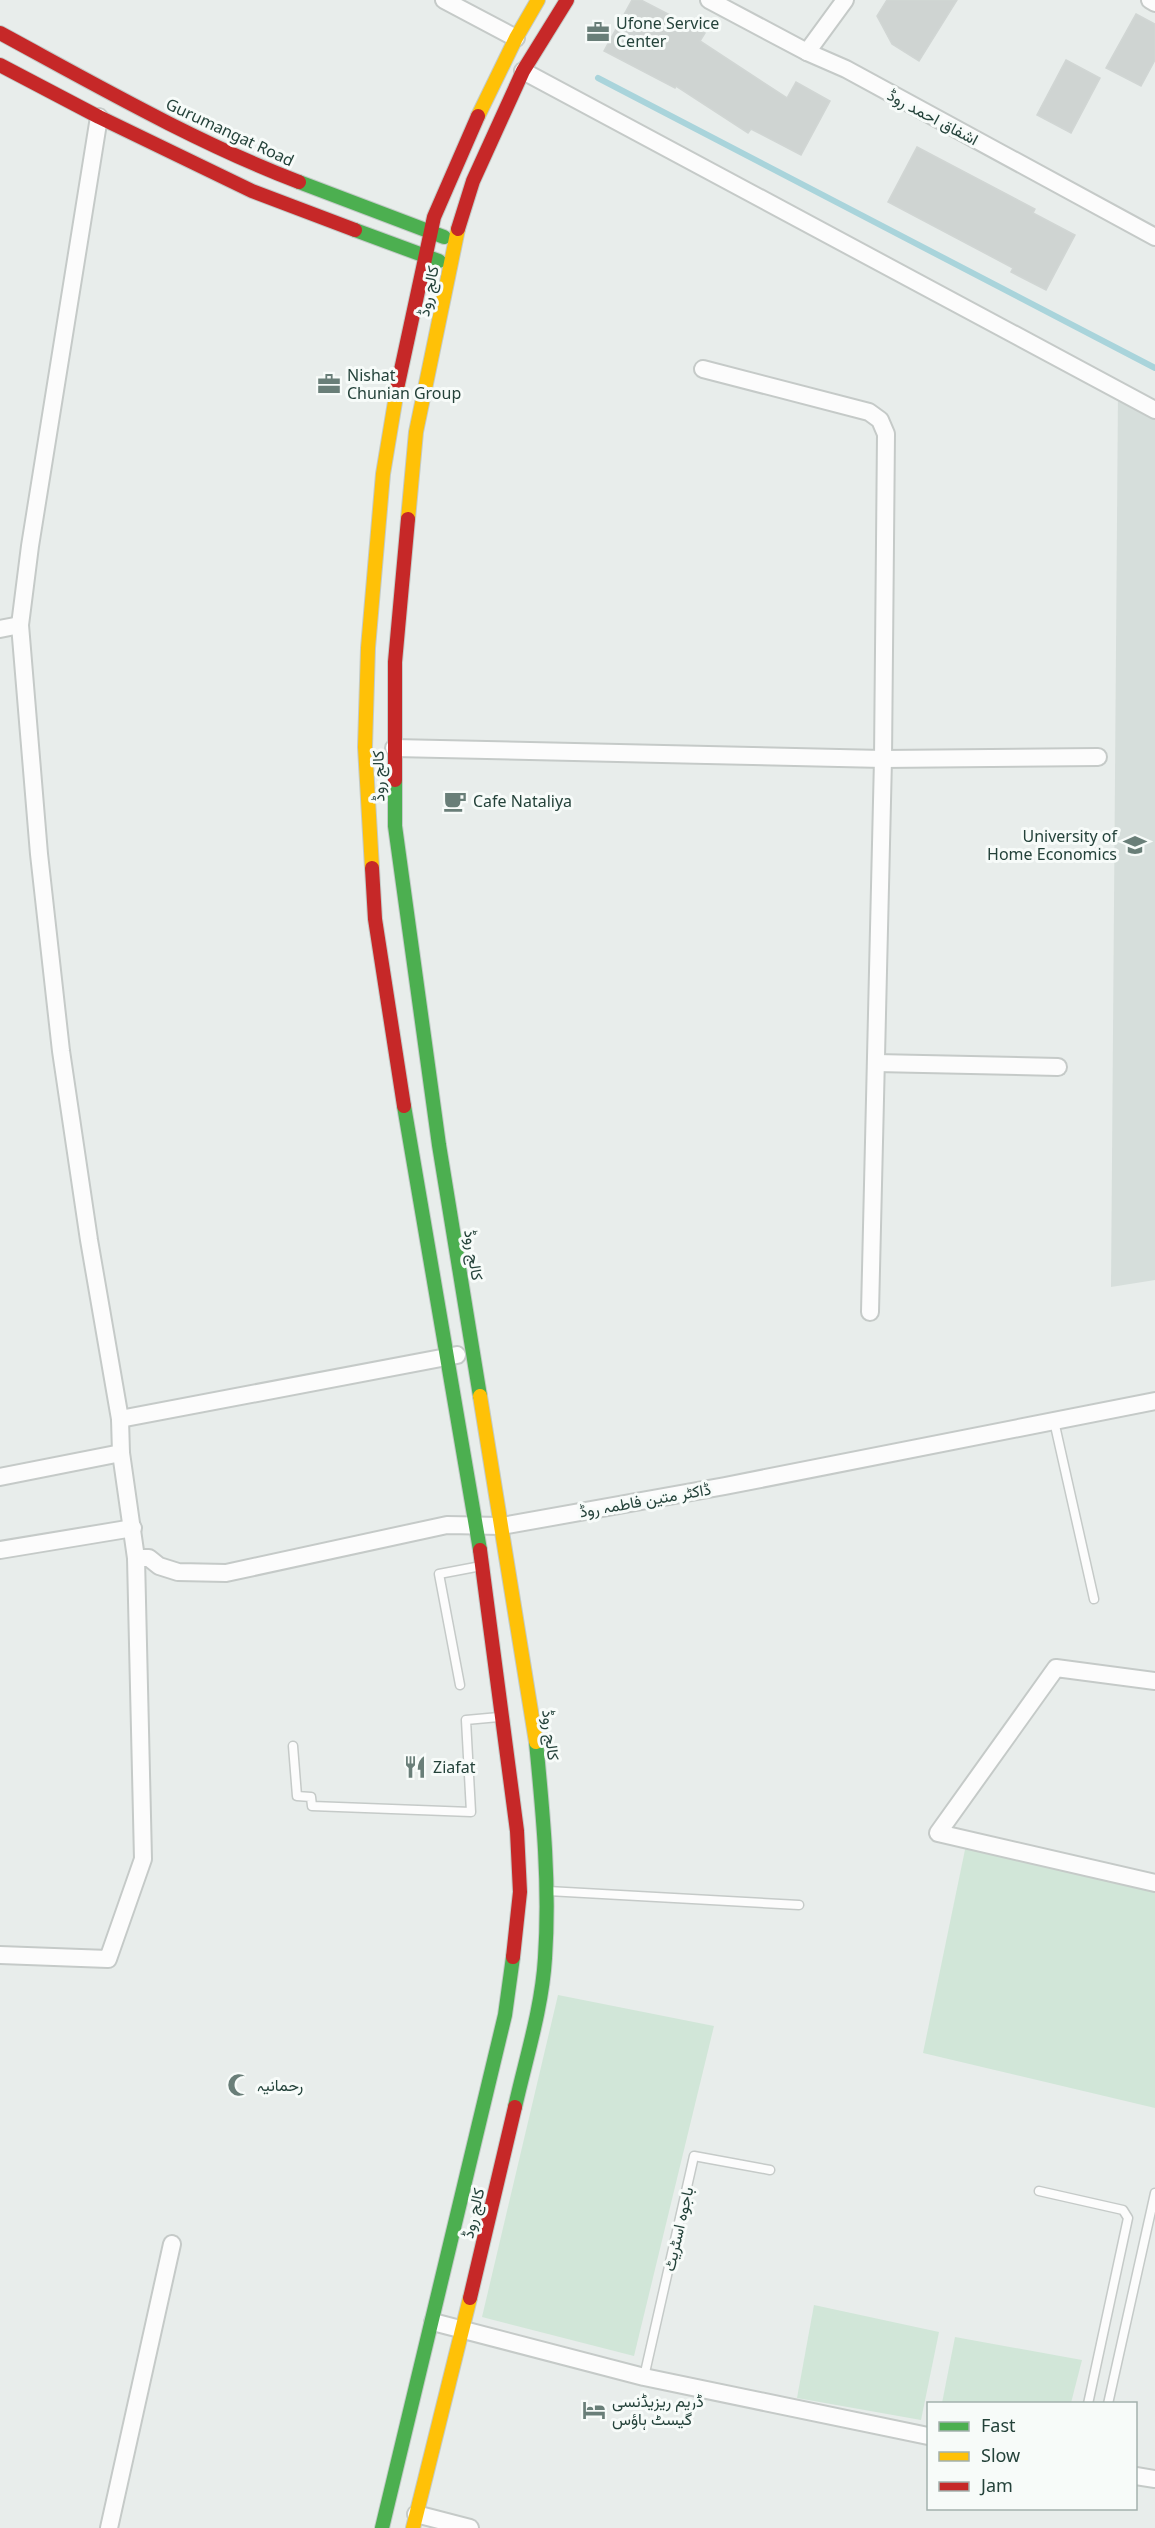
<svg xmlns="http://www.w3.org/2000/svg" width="1155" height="2528" font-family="'Noto Sans',Vazirmatn,sans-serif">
<rect width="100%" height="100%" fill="#e8edeb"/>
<polygon fill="#d6dedb" points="1118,391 1155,410 1155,1280 1111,1287"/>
<g fill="#d1e6d8">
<polygon points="967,1840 1155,1886 1155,2108 923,2053"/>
<polygon points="558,1995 714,2026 634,2356 482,2317"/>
<polygon points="814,2305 939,2332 921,2420 797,2398"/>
<polygon points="955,2337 1082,2360 1071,2403 942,2403"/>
</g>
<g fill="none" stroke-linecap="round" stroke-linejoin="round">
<polyline stroke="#a9d4db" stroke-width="6" points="598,78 1155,368"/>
</g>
<g fill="#cfd4d2" stroke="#d1d6d4" stroke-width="1.5">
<polygon points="632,0 641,0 705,33 700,41 787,98 796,82 830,101 801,155 751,129 748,133 676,86 675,88 604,51"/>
<polygon points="887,0 957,0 919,61 892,44 877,16"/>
<polygon points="1136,14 1155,24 1155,60 1141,86 1106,68"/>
<polygon points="1066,60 1100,78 1071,133 1037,115"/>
<polygon points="917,147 1035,209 1033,213 1075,235 1046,290 1011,272 1013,268 888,202"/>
</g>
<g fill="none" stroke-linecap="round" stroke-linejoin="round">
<g stroke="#c5cac8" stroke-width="11">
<g id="lane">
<polyline points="1054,1421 1094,1599"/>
<polyline points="460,1685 439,1574 481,1566"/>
<polyline points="293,1746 297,1796 311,1797 312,1806 471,1812 466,1720 499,1717"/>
<polyline points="548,1891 799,1905"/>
<polyline points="1039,2191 1123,2210 1128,2218 1088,2404"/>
<polyline points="644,2377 694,2156 770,2170"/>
<polyline points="1108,2404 1155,2193"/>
</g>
</g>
<g stroke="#c5cac8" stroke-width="20">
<g id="street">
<polyline points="444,0 516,38"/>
<polyline points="709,0 807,52 846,69 1155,237"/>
<polyline points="1150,0 1155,3"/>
<polyline points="807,52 845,0"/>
<polyline points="523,71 1155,410"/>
<polyline points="703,369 869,412 880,420 886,434 883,759 870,1312"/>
<polyline points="0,629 20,625"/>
<polyline points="394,748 883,759 1098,757"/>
<polyline points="876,1063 1058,1067"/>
<polyline points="120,1419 457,1355"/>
<polyline points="0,1477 121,1453"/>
<polyline points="0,1550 133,1528"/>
<polyline points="136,1558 149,1558 159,1566 178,1572 226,1573 447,1525 502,1526 725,1486 1155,1401"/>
<polyline points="1155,1681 1056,1668 938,1833 1155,1883"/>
<polyline points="0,1955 108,1959 143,1859 136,1558 121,1453 120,1419 89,1240 61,1051 39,854 20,625 30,546 99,117"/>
<polyline points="433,2322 644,2377 928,2436"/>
<polyline points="1136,2476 1155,2479"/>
<polyline points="416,2514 470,2528"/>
<polyline points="109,2528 172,2244"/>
</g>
</g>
<g stroke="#c3cbc8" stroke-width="16">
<g id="fast">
<polyline points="299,182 444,237"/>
<polyline points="355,230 439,261"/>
<polyline points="395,780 395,826 439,1145 480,1396"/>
<polyline points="404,1106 480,1550"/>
<path d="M 515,2107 C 526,2058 542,2008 545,1958 C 550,1885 543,1814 536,1742"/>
<polyline points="382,2528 505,2015 513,1957"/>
</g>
</g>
<g stroke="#c3cbc8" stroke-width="16">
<g id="slow">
<polyline points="478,116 516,38 538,0"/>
<polyline points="408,519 416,432 458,229"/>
<polyline points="372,868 365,747 368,648 383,474 398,384"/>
<polyline points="480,1396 536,1742"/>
<polyline points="413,2528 470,2298"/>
</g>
</g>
<g stroke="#c3cbc8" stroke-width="16">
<g id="jam">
<path d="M 0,33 C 96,85 197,143 299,182"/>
<polyline points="0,65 99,117 252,191 355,230"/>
<polyline points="458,229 473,181 523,71 567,0"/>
<polyline points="398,384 434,217 478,116"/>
<polyline points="395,780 395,662 408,519"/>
<polyline points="372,868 375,919 404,1106"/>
<polyline points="480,1550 517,1831 520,1892 513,1957"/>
<polyline points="470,2298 515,2107"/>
</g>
</g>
<use href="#lane" stroke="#fcfcfc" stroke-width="8"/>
<use href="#street" stroke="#fcfcfc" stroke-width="16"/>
<use href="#fast" stroke="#4caf50" stroke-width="14"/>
<use href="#slow" stroke="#ffc107" stroke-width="14"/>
<use href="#jam" stroke="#c62828" stroke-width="14"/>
</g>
<defs>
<g id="office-bare" transform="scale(1.8)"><path d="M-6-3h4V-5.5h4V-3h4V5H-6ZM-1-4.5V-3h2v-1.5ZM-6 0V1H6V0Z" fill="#697e78" stroke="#f7fbf9" stroke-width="2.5" paint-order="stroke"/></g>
<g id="cafe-bare" transform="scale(1.8)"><path d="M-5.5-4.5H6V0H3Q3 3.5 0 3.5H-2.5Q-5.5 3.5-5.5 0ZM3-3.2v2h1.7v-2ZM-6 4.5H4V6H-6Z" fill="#697e78" stroke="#f7fbf9" stroke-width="2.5" paint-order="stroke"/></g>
<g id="university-bare" transform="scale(1.8)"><path d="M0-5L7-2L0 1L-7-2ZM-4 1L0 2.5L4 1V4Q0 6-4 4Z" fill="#697e78" stroke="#f7fbf9" stroke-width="2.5" paint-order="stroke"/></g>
<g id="restaurant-bare" transform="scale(1.8)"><path d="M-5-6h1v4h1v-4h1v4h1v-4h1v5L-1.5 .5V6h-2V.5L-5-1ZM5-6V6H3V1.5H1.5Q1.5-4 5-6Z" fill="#697e78" stroke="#f7fbf9" stroke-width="2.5" paint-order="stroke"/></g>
<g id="mosque-bare" transform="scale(1.8)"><path d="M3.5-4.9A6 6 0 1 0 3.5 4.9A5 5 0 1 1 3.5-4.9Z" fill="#697e78" stroke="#f7fbf9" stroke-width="2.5" paint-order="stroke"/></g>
<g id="hotel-bare" transform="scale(1.8)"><path d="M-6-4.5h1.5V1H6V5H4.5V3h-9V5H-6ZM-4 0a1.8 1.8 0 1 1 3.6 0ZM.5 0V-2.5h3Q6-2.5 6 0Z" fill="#697e78" stroke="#f7fbf9" stroke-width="2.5" paint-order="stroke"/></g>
</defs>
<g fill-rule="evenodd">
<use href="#office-bare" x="598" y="32"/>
<use href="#office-bare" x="329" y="384"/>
<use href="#cafe-bare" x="455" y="801"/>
<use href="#university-bare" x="1135" y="845"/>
<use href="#restaurant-bare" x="415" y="1767"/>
<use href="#mosque-bare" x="239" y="2085"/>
<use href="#hotel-bare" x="594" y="2410"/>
</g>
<g text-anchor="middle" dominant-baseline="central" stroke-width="6" stroke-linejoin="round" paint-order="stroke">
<g font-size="16" fill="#24423a" stroke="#f7fbf9" text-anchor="start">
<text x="616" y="23">Ufone Service<tspan x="616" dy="18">Center</tspan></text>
<text x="347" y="375">Nishat<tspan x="347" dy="18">Chunian Group</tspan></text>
<text x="473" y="801">Cafe Nataliya</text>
<text x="1117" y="836" text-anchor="end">University of<tspan x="1117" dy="18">Home Economics</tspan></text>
<text x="433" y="1767">Ziafat</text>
<text x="257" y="2085">رحمانیہ</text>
<text x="612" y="2401">ڈریم ریزیڈنسی<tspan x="612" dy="18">گیسٹ ہاؤس</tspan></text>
</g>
<g font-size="16" fill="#24423a" stroke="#f7fbf9">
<text transform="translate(933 117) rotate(28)">اشفاق احمد روڈ</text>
<text transform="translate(230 132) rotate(25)">Gurumangat Road</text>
<text transform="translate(428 291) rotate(-79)">کالج روڈ</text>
<text transform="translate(378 776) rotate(-91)">کالج روڈ</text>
<text transform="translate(474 1255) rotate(81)">کالج روڈ</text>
<text transform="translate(645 1500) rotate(-10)">ڈاکٹر متین فاطمہ روڈ</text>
<text transform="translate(551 1735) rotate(83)">کالج روڈ</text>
<text transform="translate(473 2213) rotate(-77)">کالج روڈ</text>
<text transform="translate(678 2229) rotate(-77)">باجوہ اسٹریٹ</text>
</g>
</g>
<rect x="927" y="2402" width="210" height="108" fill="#f7fbf9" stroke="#a3b1ad" stroke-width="1.5"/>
<rect x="939" y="2422" width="30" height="9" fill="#4caf50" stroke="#a3b1ad" stroke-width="1.5"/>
<text x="981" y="2432" font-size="18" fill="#24423a">Fast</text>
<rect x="939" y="2452" width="30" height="9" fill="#ffc107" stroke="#a3b1ad" stroke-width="1.5"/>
<text x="981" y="2462" font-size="18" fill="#24423a">Slow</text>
<rect x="939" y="2482" width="30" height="9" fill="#c62828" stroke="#a3b1ad" stroke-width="1.5"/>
<text x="981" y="2492" font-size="18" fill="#24423a">Jam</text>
</svg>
